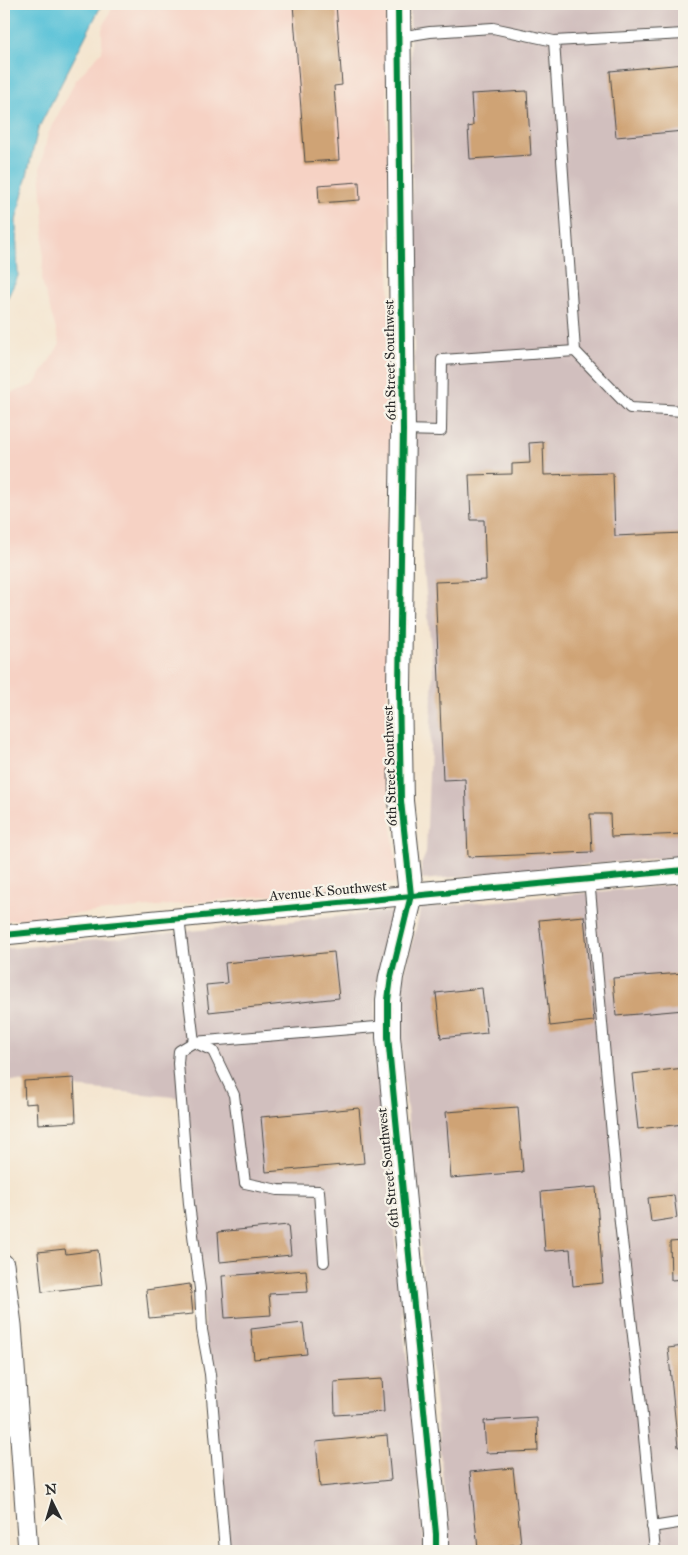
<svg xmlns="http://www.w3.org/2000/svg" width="688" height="1555" font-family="'IM FELL Great Primer',serif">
<rect width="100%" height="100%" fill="#f7f3e8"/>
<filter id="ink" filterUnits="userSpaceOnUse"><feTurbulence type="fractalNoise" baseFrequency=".02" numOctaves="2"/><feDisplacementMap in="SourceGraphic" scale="10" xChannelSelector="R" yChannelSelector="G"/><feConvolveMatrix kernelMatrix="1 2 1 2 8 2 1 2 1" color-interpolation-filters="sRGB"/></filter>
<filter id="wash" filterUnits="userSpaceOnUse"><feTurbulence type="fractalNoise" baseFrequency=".0096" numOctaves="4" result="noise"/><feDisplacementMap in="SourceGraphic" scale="20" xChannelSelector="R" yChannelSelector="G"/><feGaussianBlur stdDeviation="1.12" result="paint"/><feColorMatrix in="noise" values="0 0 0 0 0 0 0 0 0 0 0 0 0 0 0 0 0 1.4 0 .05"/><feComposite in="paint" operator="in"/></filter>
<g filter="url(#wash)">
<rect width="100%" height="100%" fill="#f4e5cf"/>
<polygon fill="#f6d2c4" points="114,4 386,4 391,430 387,687 389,802 398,883 4,921 4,395 34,385 60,344 42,281 44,220 40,169 48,134 76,80 102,51 102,29"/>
<g fill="#d1bfbe">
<polygon points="410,4 684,4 684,856 422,880 421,865 426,853 433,670 415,472 415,431"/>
<polygon points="684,884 684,1551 448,1551 448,1533 400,1037 400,1002 403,980 421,908"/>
<polygon points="395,911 379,973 376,997 375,1037 424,1534 424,1551 225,1551 183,1098 4,1080 4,949"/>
</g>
<polygon fill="#5ac2d8" stroke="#427682" points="4,4 102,4 38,129 16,221 18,276 4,305"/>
<g id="blocks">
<g fill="#cfa375">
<polygon points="293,4 336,4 342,85 334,86 339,160 305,162"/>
<polygon points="684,64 684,131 616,137 610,71"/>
<polygon points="527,91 531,155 470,159 468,127 473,126 471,94"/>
<polygon points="359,182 360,200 319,203 318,185"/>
<polygon points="543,442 544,475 613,473 615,536 683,533 684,566 684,834 611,837 610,814 590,814 592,852 468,857 465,779 443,780 435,582 486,580 484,520 471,520 469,475 512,474 512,464 530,463 529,443"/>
<polygon points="584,916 594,1021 550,1026 539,920"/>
<polygon points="334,952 339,998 209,1012 206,985 227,983 225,963"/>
<polygon points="684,973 684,1010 616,1016 613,978"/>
<polygon points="482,988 487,1033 441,1038 436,993"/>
<polygon points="684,1068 684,1124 638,1129 632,1074"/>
<polygon points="74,1078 76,1122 38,1124 37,1103 25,1104 24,1081"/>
<polygon points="518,1107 523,1172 451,1178 446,1112"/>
<polygon points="359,1108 364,1163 266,1172 261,1117"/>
<polygon points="596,1187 603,1283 573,1286 570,1249 545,1251 541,1192"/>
<polygon points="674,1195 677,1218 651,1222 648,1198"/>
<polygon points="288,1225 291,1255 220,1262 218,1232"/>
<polygon points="684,1241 684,1279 671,1280 670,1242"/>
<polygon points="65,1249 66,1254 98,1250 102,1285 42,1292 38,1252"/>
<polygon points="306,1270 308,1292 269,1294 271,1315 225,1318 222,1276"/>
<polygon points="190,1284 193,1314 149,1318 146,1290"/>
<polygon points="303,1323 307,1354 254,1359 251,1329"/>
<polygon points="684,1346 684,1446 678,1447 668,1348"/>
<polygon points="382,1379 384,1412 335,1415 334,1382"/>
<polygon points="537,1418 538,1451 486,1453 484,1421"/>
<polygon points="387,1435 391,1480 320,1487 316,1442"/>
<polygon points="513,1468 521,1544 478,1549 470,1472"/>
</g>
</g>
</g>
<g filter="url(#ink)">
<use href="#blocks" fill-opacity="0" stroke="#494744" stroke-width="1"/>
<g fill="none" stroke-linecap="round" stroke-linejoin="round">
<g stroke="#494744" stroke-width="12">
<g id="service">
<polyline points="684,34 554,41 575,351 630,408 684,411"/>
<polyline points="399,37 430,32 493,28 554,41"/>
<polyline points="403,430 441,431 442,360 575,351"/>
<polyline points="589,879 620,1223 641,1405 655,1551"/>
<polyline points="179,918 194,1042 213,1051 234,1095 245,1183 278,1190 319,1191 324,1262"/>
<polyline points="652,1527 684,1522"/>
<polyline points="225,1551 210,1374 202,1330 200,1289 189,1204 178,1063 179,1051 194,1042 388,1026"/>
</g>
</g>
<g stroke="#494744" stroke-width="21">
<g id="minor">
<polyline points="4,935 411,895"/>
<polyline points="4,1264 12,1325 28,1551"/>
</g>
</g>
<g stroke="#494744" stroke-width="26">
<g id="tertiary">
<polyline points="398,4 403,430 399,688 401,801 411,895 391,977 388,1000 388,1037 436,1534 436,1551"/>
<polyline points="411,895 684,870"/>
</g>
</g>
<use href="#service" stroke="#fff" stroke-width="10"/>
<use href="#minor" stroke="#fff" stroke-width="19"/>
<use href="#tertiary" stroke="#fff" stroke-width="24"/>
<g stroke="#f7f3e8" stroke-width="9">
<g id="cycleway">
<polyline points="398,4 403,430 399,688 401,801 411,895 391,977 388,1000 388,1037 436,1534 436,1551"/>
<polyline points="4,935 684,870"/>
</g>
</g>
<use href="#cycleway" stroke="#00873e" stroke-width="6"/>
</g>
</g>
<g text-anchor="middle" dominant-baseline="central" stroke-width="4.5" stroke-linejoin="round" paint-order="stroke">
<g font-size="14" fill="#2b2b2b" stroke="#f7f3e8">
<text transform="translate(390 360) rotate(-91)">6th Street Southwest</text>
<text transform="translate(390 766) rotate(-92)">6th Street Southwest</text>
<text transform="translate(328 891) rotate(-5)">Avenue K Southwest</text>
<text transform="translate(388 1168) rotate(-96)">6th Street Southwest</text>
</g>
</g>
<rect width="688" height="1555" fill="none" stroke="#f7f3e8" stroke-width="20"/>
<g transform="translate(52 1502) rotate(355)" stroke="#f7f3e8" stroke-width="4" paint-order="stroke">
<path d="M0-4L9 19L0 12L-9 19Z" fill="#2b2b2b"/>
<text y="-8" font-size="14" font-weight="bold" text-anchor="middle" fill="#2b2b2b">N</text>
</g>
</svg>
